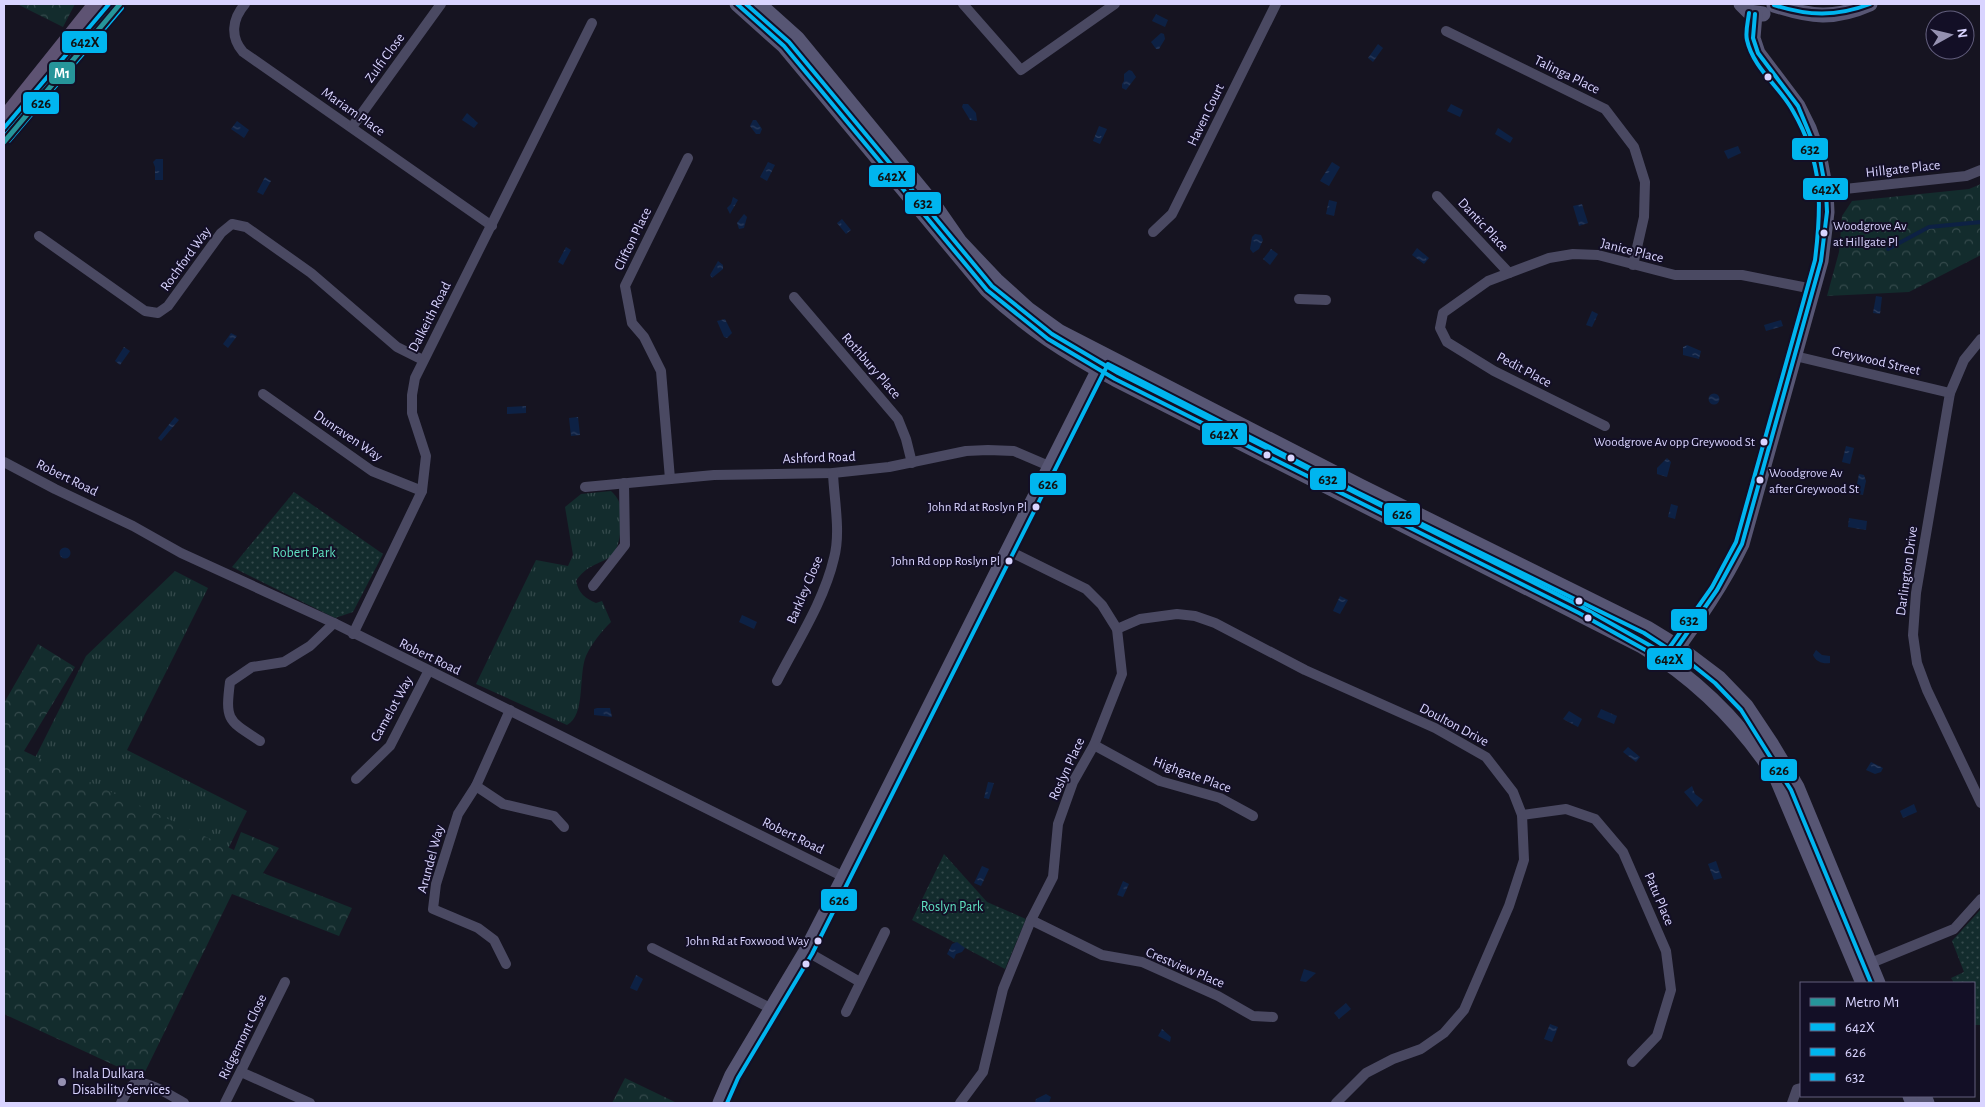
<svg xmlns="http://www.w3.org/2000/svg" width="1985" height="1107" font-family="'Alegreya Sans',sans-serif">
<defs>
<pattern id="grass-tufts" width="24" height="20" patternUnits="userSpaceOnUse" patternTransform="scale(1.25)"><rect width="24" height="20" fill="#132c2d"/><path d="M3 7l-1-3M5 7V3M7 7l1-3M15 17l-1-3M17 17v-4M19 17l1-3" fill="none" stroke="#354a4c"/></pattern>
<pattern id="forest-crowns" width="20" height="18" patternUnits="userSpaceOnUse" patternTransform="scale(1.25)"><rect width="20" height="18" fill="#132c2d"/><path d="M2 6a3 3 0 1 1 6 0M12 15a3 3 0 1 1 6 0" fill="none" stroke="#354a4c"/></pattern>
<pattern id="park-dots" width="8" height="8" patternUnits="userSpaceOnUse" patternTransform="scale(1.25)"><rect width="8" height="8" fill="#132c2d"/><path d="M2 2h.1M6 6h.1" fill="none" stroke="#354a4c" stroke-width="1.8" stroke-linecap="round"/></pattern>
<pattern id="water-ripples" width="26" height="14" patternUnits="userSpaceOnUse" patternTransform="scale(1.25)"><rect width="26" height="14" fill="#0d2144"/><path d="M2 4q2-2 4 0t4 0M15 11q2-2 4 0t4 0" fill="none" stroke="#304060"/></pattern>
</defs>
<rect width="100%" height="100%" fill="#161421"/>
<g fill="url(#grass-tufts)">
<path d="M 611,491 C 621,500 622,509 621,522 C 619,574 597,551 576,581 C 579,594 585,598 596,603 L 602,601 L 611,622 C 601,632 592,643 586,656 C 578,675 586,715 567,725 L 476,684 L 536,560 L 568,566 L 573,555 L 565,507 L 581,494 Z"/>
<polygon points="175,571 208,588 127,750 247,811 225,855 35,758 86,656"/>
</g>
<g fill="url(#forest-crowns)">
<polygon points="17,4 75,4 63,27"/>
<polygon points="1981,184 1981,255 1909,292 1827,296 1839,252 1842,216 1852,201 1969,189"/>
<polygon points="38,644 75,667 24,751 234,850 241,832 279,848 263,873 352,908 339,936 232,894 142,1078 4,1014 4,703"/>
<polygon points="625,1078 677,1103 612,1103"/>
</g>
<g fill="url(#park-dots)">
<polygon points="294,492 383,554 353,612 335,618 232,567"/>
<polygon points="944,854 987,902 1026,919 1005,969 912,920"/>
<polygon points="1981,909 1981,1025 1974,1025 1974,983 1954,983 1951,978 1964,972 1952,941"/>
</g>
<g fill="url(#water-ripples)">
<polygon points="1156,14 1168,20 1165,27 1152,21"/>
<polygon points="1161,33 1164,34 1165,39 1159,49 1156,49 1151,42"/>
<polygon points="1378,44 1383,48 1373,62 1368,58"/>
<polygon points="1129,70 1132,71 1136,77 1126,90 1122,88 1122,84 1124,81 1124,74"/>
<polygon points="963,104 968,104 976,113 977,121 970,120 962,107"/>
<polygon points="1451,104 1463,110 1460,117 1447,111"/>
<polygon points="467,113 478,123 474,128 462,120"/>
<polygon points="753,120 756,120 762,129 760,134 756,134 750,126"/>
<polygon points="237,121 249,130 244,138 231,129"/>
<polygon points="1099,126 1107,129 1100,144 1093,141"/>
<polygon points="1498,128 1513,138 1510,143 1495,134"/>
<polygon points="1738,146 1741,153 1728,159 1724,151"/>
<polygon points="156,159 163,159 163,180 155,180 155,167 153,162"/>
<polygon points="768,162 775,165 767,181 760,177"/>
<polygon points="1332,162 1340,167 1329,186 1320,181"/>
<polygon points="265,177 271,181 263,195 257,192"/>
<polygon points="733,197 738,200 730,214 727,208 731,204"/>
<polygon points="1329,200 1337,202 1334,216 1326,214"/>
<polygon points="1582,204 1588,223 1579,226 1573,206"/>
<polygon points="744,214 747,217 744,228 739,229 737,223"/>
<polygon points="842,219 851,230 846,234 837,223"/>
<polygon points="1255,234 1261,235 1263,240 1259,249 1253,253 1250,249 1252,237"/>
<polygon points="566,247 571,250 563,265 558,262"/>
<polygon points="1417,248 1429,258 1424,264 1412,255"/>
<polygon points="1271,249 1278,254 1270,265 1263,259"/>
<polygon points="718,261 723,265 723,269 712,278 710,275"/>
<polygon points="1876,296 1882,297 1880,314 1873,313"/>
<polygon points="1592,311 1598,314 1592,327 1586,325"/>
<polygon points="725,319 732,333 727,338 724,337 717,321"/>
<polygon points="1781,320 1783,326 1766,331 1764,325"/>
<polygon points="231,333 237,336 228,348 223,344"/>
<polygon points="1687,345 1701,351 1699,359 1683,355 1683,347"/>
<polygon points="124,347 130,351 120,365 115,361"/>
<circle cx="1714" cy="399" r="5.5"/>
<polygon points="526,406 526,413 507,414 507,407"/>
<polygon points="175,417 179,420 161,441 158,438"/>
<polygon points="578,417 580,435 571,436 569,418"/>
<polygon points="1846,446 1854,448 1850,464 1842,462"/>
<polygon points="1667,458 1671,462 1667,477 1657,474 1657,468"/>
<polygon points="1859,474 1864,475 1866,481 1863,495 1855,493"/>
<polygon points="1671,504 1678,506 1675,519 1668,517"/>
<polygon points="1849,518 1867,521 1866,530 1848,527"/>
<circle cx="65" cy="553" r="5.5"/>
<polygon points="1340,596 1348,600 1340,614 1333,611"/>
<polygon points="742,615 757,622 754,629 739,622"/>
<path d="M 1816,650 L 1822,655 L 1830,656 L 1830,663 C 1823,664 1816,662 1813,655 Z"/>
<polygon points="597,708 610,708 612,717 594,715 594,709"/>
<polygon points="1601,709 1617,716 1614,724 1597,717"/>
<polygon points="1569,711 1582,719 1578,727 1563,719"/>
<polygon points="1628,747 1640,757 1636,762 1623,752"/>
<polygon points="1871,762 1883,768 1881,772 1875,774 1866,770"/>
<polygon points="988,782 994,783 989,799 984,798"/>
<polygon points="1692,786 1695,794 1703,800 1697,807 1684,792"/>
<polygon points="1914,804 1917,812 1903,818 1900,811"/>
<polygon points="1716,861 1722,878 1714,880 1708,864"/>
<polygon points="982,866 989,869 981,886 974,883"/>
<polygon points="1123,881 1129,884 1123,897 1117,895"/>
<polygon points="957,942 965,948 962,952 956,954 954,959 947,954 952,944"/>
<polygon points="1304,969 1316,973 1306,982 1300,981"/>
<polygon points="636,975 643,979 637,991 630,988"/>
<polygon points="1346,1003 1351,1009 1339,1019 1334,1013"/>
<polygon points="1550,1024 1558,1027 1552,1042 1544,1039"/>
<polygon points="1162,1029 1171,1037 1170,1042 1158,1036"/>
<polygon points="1046,1094 1051,1097 1049,1103 1035,1103 1036,1099"/>
</g>
<g fill="none" stroke-linecap="round" stroke-linejoin="round">
<polyline stroke="#0d2144" stroke-width="4" points="1888,249 1929,227 1981,222"/>
<g stroke="#4a4962" stroke-width="10">
<path d="M 245,4 C 232,19 230,37 243,52 L 492,226"/>
<polyline points="963,4 1021,70 1115,4"/>
<polyline points="1446,31 1605,109 1634,147 1645,182 1644,217 1633,265"/>
<polyline points="352,127 441,4"/>
<polyline points="1826,191 1966,176 1981,170"/>
<polyline points="1437,196 1509,273"/>
<polyline points="1153,232 1172,214 1276,4"/>
<polyline points="39,236 145,311 158,313 168,306 221,233 232,224 246,227 311,273 397,347 423,360"/>
<polyline points="794,297 898,419 906,439 912,463"/>
<polyline points="1299,299 1326,300"/>
<polyline points="1981,339 1964,360 1950,393 1916,593 1913,635 1917,663 1927,690 1981,803"/>
<polyline points="1795,356 1950,393"/>
<polyline points="263,394 372,471 422,491"/>
<polyline points="1605,426 1494,371 1447,342 1440,328 1443,313 1488,281 1549,258 1573,254 1598,255 1675,275 1742,275 1813,289"/>
<polyline points="4,462 55,489 133,526 181,553 334,623 844,877"/>
<polyline points="670,479 661,371 644,337 632,323 625,286 688,158"/>
<polyline points="585,487 714,475 833,473 889,467 966,451 988,450 1014,451 1049,466"/>
<polyline points="593,586 625,545 624,483"/>
<polyline points="1117,629 1140,619 1177,614 1195,616 1215,623 1305,670 1435,728 1486,757 1513,792 1522,815 1524,860 1509,906 1464,1010 1444,1033 1421,1049 1393,1059 1366,1073 1336,1103"/>
<polyline points="353,634 422,491 426,456 412,413 412,395 415,378 592,23"/>
<path d="M 777,681 C 797,642 824,601 834,558 C 841,532 834,500 833,473"/>
<path d="M 260,741 C 228,720 225,721 230,682 L 252,667 L 284,662 L 310,646 L 334,623"/>
<polyline points="1094,745 1160,781 1220,798 1253,816"/>
<polyline points="356,779 390,746 428,672"/>
<polyline points="476,786 503,804 554,816 564,827"/>
<polyline points="1522,815 1566,809 1595,819 1623,852 1666,951 1671,990 1657,1036 1632,1062"/>
<polyline points="1031,920 1102,955 1142,962 1218,996 1253,1016 1273,1017"/>
<polyline points="652,948 772,1009"/>
<polyline points="806,951 860,982"/>
<polyline points="506,964 494,940 478,928 433,909 436,884 458,814 476,786 510,710"/>
<polyline points="1866,965 1954,929 1981,899"/>
<polyline points="846,1012 885,932"/>
<polyline points="241,1072 310,1103"/>
<path d="M 121,1103 C 124,1097 128,1088 134,1084 C 145,1078 173,1097 184,1103"/>
<polyline points="225,1103 285,982"/>
<polyline points="960,1103 983,1072 1003,989 1031,920 1053,877 1058,824 1073,782 1094,745 1122,674 1117,629 1102,605 1086,589 1007,550"/>
<polyline points="1792,1103 1797,1089 1801,1088"/>
</g>
<g stroke="#575674" stroke-width="15">
<path d="M 737,4 L 784,46 L 987,290 C 1029,329 1065,352 1115,379 L 1642,646 C 1698,680 1742,724 1777,779 L 1863,983"/>
<polyline points="759,4 797,38 935,206 960,242 996,280 1028,309 1060,332 1360,486 1647,628 1678,647 1719,678 1746,706 1772,745 1797,787 1878,983"/>
<polyline points="1741,4 1749,12 1763,14"/>
<path d="M 1774,5 C 1811,17 1834,20 1870,4"/>
<path d="M 1673,654 C 1698,619 1723,584 1742,544 L 1821,261 L 1827,212 L 1826,191 L 1820,159 L 1809,128 L 1798,106 L 1758,53 L 1753,38 L 1755,14"/>
<polyline points="1910,1096 1913,1103"/>
<polyline points="1924,1096 1927,1103"/>
<polyline points="720,1103 732,1075 806,951 844,877 1102,363"/>
</g>
<g stroke="#5e5373" stroke-width="16">
<polyline points="4,119 96,4"/>
<polyline points="4,137 117,4"/>
</g>
<g stroke="#130f26" stroke-width="8">
<g id="bus-1">
<polyline points="737,4 784,46 987,290 1048,339 1115,379 1579,613 1667,662 1717,590 1742,544 1821,261 1827,212 1826,191 1820,159 1798,106 1758,53 1753,38 1755,14"/>
<path d="M 1774,5 C 1808,16 1836,17 1870,4"/>
<polyline points="4,137 117,4"/>
</g>
</g>
<g stroke="#130f26" stroke-width="8">
<g id="bus-2">
<polyline points="9,141 122,8"/>
<polyline points="727,1103 738,1078 812,954 1108,364 1357,492 1644,633 1690,663 1715,683 1741,710 1791,790 1871,983"/>
</g>
</g>
<g stroke="#130f26" stroke-width="8">
<g id="bus-3">
<path d="M 746,4 L 789,42 L 992,286 L 1052,334 L 1118,373 L 1582,607 L 1665,654 L 1712,587 L 1736,542 L 1815,260 C 1822,203 1823,163 1793,111 C 1780,87 1753,68 1747,40 C 1745,32 1748,22 1749,13"/>
<polyline points="4,128 109,4"/>
</g>
</g>
<use href="#bus-1" stroke="#00b5ef" stroke-width="4"/>
<use href="#bus-2" stroke="#00b5ef" stroke-width="4"/>
<use href="#bus-3" stroke="#00b5ef" stroke-width="4"/>
<g stroke="#130f26" stroke-width="9">
<polyline id="metro-1" points="4,142 120,4"/>
</g>
<use href="#metro-1" stroke="#26959a" stroke-width="5"/>
</g>
<g fill="#d9d4ff" stroke="#130f26" stroke-width="2">
<circle cx="1768" cy="77" r="4.5"/>
<circle cx="1824" cy="233" r="4.5"/>
<circle cx="1764" cy="442" r="4.5"/>
<circle cx="1267" cy="455" r="4.5"/>
<circle cx="1291" cy="458" r="4.5"/>
<circle cx="1760" cy="480" r="4.5"/>
<circle cx="1036" cy="507" r="4.5"/>
<circle cx="1009" cy="561" r="4.5"/>
<circle cx="1579" cy="601" r="4.5"/>
<circle cx="1588" cy="618" r="4.5"/>
<circle cx="818" cy="941" r="4.5"/>
<circle cx="806" cy="964" r="4.5"/>
</g>
<circle fill="#9591b1" stroke="#130f26" stroke-width="2" cx="62" cy="1082" r="5"/>
<g text-anchor="middle" dominant-baseline="central" stroke-width="4" stroke-linejoin="round" paint-order="stroke">
<g font-size="13" fill="#d9d4ff" stroke="#130f26" text-anchor="end">
<text x="1833" y="226" text-anchor="start">Woodgrove Av<tspan x="1833" dy="16">at Hillgate Pl</tspan></text>
<text x="1755" y="442">Woodgrove Av opp Greywood St</text>
<text x="1769" y="473" text-anchor="start">Woodgrove Av<tspan x="1769" dy="16">after Greywood St</tspan></text>
<text x="1027" y="507">John Rd at Roslyn Pl</text>
<text x="1000" y="561">John Rd opp Roslyn Pl</text>
<text x="809" y="941">John Rd at Foxwood Way</text>
</g>
<g font-size="14" fill="#d9d4ff" stroke="#130f26">
<text transform="translate(385 58) rotate(-54)">Zulfi Close</text>
<text transform="translate(1567 75) rotate(26)">Talinga Place</text>
<text transform="translate(353 112) rotate(35)">Mariam Place</text>
<text transform="translate(1206 115) rotate(-64)">Haven Court</text>
<text transform="translate(1903 169) rotate(-6)">Hillgate Place</text>
<text transform="translate(1483 225) rotate(47)">Dantic Place</text>
<text transform="translate(633 239) rotate(-64)">Clifton Place</text>
<text transform="translate(1632 251) rotate(14)">Janice Place</text>
<text transform="translate(186 259) rotate(-54)">Rochford Way</text>
<text transform="translate(430 317) rotate(-63)">Dalkeith Road</text>
<text transform="translate(1876 361) rotate(13)">Greywood Street</text>
<text transform="translate(871 366) rotate(49)">Rothbury Place</text>
<text transform="translate(1524 370) rotate(28)">Pedit Place</text>
<text transform="translate(348 436) rotate(34)">Dunraven Way</text>
<text transform="translate(819 458) rotate(-2)">Ashford Road</text>
<text transform="translate(67 478) rotate(26)">Robert Road</text>
<text transform="translate(1907 571) rotate(-82)">Darlington Drive</text>
<text transform="translate(805 590) rotate(-67)">Barkley Close</text>
<text transform="translate(430 657) rotate(26)">Robert Road</text>
<text transform="translate(392 709) rotate(-61)">Camelot Way</text>
<text transform="translate(1454 725) rotate(28)">Doulton Drive</text>
<text transform="translate(1067 769) rotate(-65)">Roslyn Place</text>
<text transform="translate(1192 775) rotate(20)">Highgate Place</text>
<text transform="translate(793 836) rotate(26)">Robert Road</text>
<text transform="translate(431 859) rotate(-75)">Arundel Way</text>
<text transform="translate(1659 899) rotate(67)">Patu Place</text>
<text transform="translate(1185 968) rotate(23)">Crestview Place</text>
<text transform="translate(243 1037) rotate(-64)">Ridgemont Close</text>
</g>
<g font-size="14" fill="#5fe0c0" stroke="#130f26">
<text x="304" y="553">Robert Park</text>
<text x="952" y="907">Roslyn Park</text>
</g>
<g font-size="14" fill="#d9d4ff" stroke="#130f26" text-anchor="start">
<text x="72" y="1074">Inala Dulkara<tspan x="72" dy="16">Disability Services</tspan></text>
</g>
</g>
<g stroke="#130f26" stroke-width="2">
<rect x="61" y="30" width="47" height="24" rx="5" fill="#00b5ef"/>
<rect x="48" y="61" width="28" height="24" rx="5" fill="#26959a"/>
<rect x="22" y="91" width="38" height="24" rx="5" fill="#00b5ef"/>
<rect x="1791" y="137" width="38" height="24" rx="5" fill="#00b5ef"/>
<rect x="868" y="164" width="48" height="24" rx="5" fill="#00b5ef"/>
<rect x="1802" y="177" width="47" height="24" rx="5" fill="#00b5ef"/>
<rect x="904" y="191" width="38" height="24" rx="5" fill="#00b5ef"/>
<rect x="1201" y="422" width="47" height="24" rx="5" fill="#00b5ef"/>
<rect x="1309" y="467" width="38" height="24" rx="5" fill="#00b5ef"/>
<rect x="1029" y="472" width="38" height="24" rx="5" fill="#00b5ef"/>
<rect x="1383" y="502" width="38" height="24" rx="5" fill="#00b5ef"/>
<rect x="1670" y="608" width="38" height="24" rx="5" fill="#00b5ef"/>
<rect x="1646" y="647" width="47" height="24" rx="5" fill="#00b5ef"/>
<rect x="1760" y="758" width="38" height="24" rx="5" fill="#00b5ef"/>
<rect x="820" y="888" width="38" height="24" rx="5" fill="#00b5ef"/>
</g>
<g font-size="14" text-anchor="middle" font-weight="bold" fill="#fff">
<text x="62" y="78">M1</text>
</g>
<g font-size="14" text-anchor="middle" font-weight="bold" fill="#111">
<text x="85" y="47">642X</text>
<text x="41" y="108">626</text>
<text x="1810" y="154">632</text>
<text x="892" y="181">642X</text>
<text x="1826" y="194">642X</text>
<text x="923" y="208">632</text>
<text x="1224" y="439">642X</text>
<text x="1328" y="484">632</text>
<text x="1048" y="489">626</text>
<text x="1402" y="519">626</text>
<text x="1689" y="625">632</text>
<text x="1669" y="664">642X</text>
<text x="1779" y="775">626</text>
<text x="839" y="905">626</text>
</g>
<rect width="1985" height="1107" fill="none" stroke="#d9d4ff" stroke-width="10"/>
<rect x="1800" y="982" width="175" height="115" fill="#130f26" stroke="#625e7d"/>
<rect x="1810" y="998" width="25" height="8" fill="#26959a" stroke="#625e7d"/>
<text x="1845" y="1007" font-size="15" fill="#d9d4ff">Metro M1</text>
<rect x="1810" y="1023" width="25" height="8" fill="#00b5ef" stroke="#625e7d"/>
<text x="1845" y="1032" font-size="15" fill="#d9d4ff">642X</text>
<rect x="1810" y="1048" width="25" height="8" fill="#00b5ef" stroke="#625e7d"/>
<text x="1845" y="1057" font-size="15" fill="#d9d4ff">626</text>
<rect x="1810" y="1073" width="25" height="8" fill="#00b5ef" stroke="#625e7d"/>
<text x="1845" y="1082" font-size="15" fill="#d9d4ff">632</text>
<g transform="translate(1950 35) rotate(82)"><circle r="24" fill="#130f26" stroke="#625e7d"/>
<path d="M0-4L9 19L0 12L-9 19Z" fill="#9591b1"/>
<text y="-8" font-size="14" font-weight="bold" text-anchor="middle" fill="#d9d4ff">N</text>
</g>
</svg>
